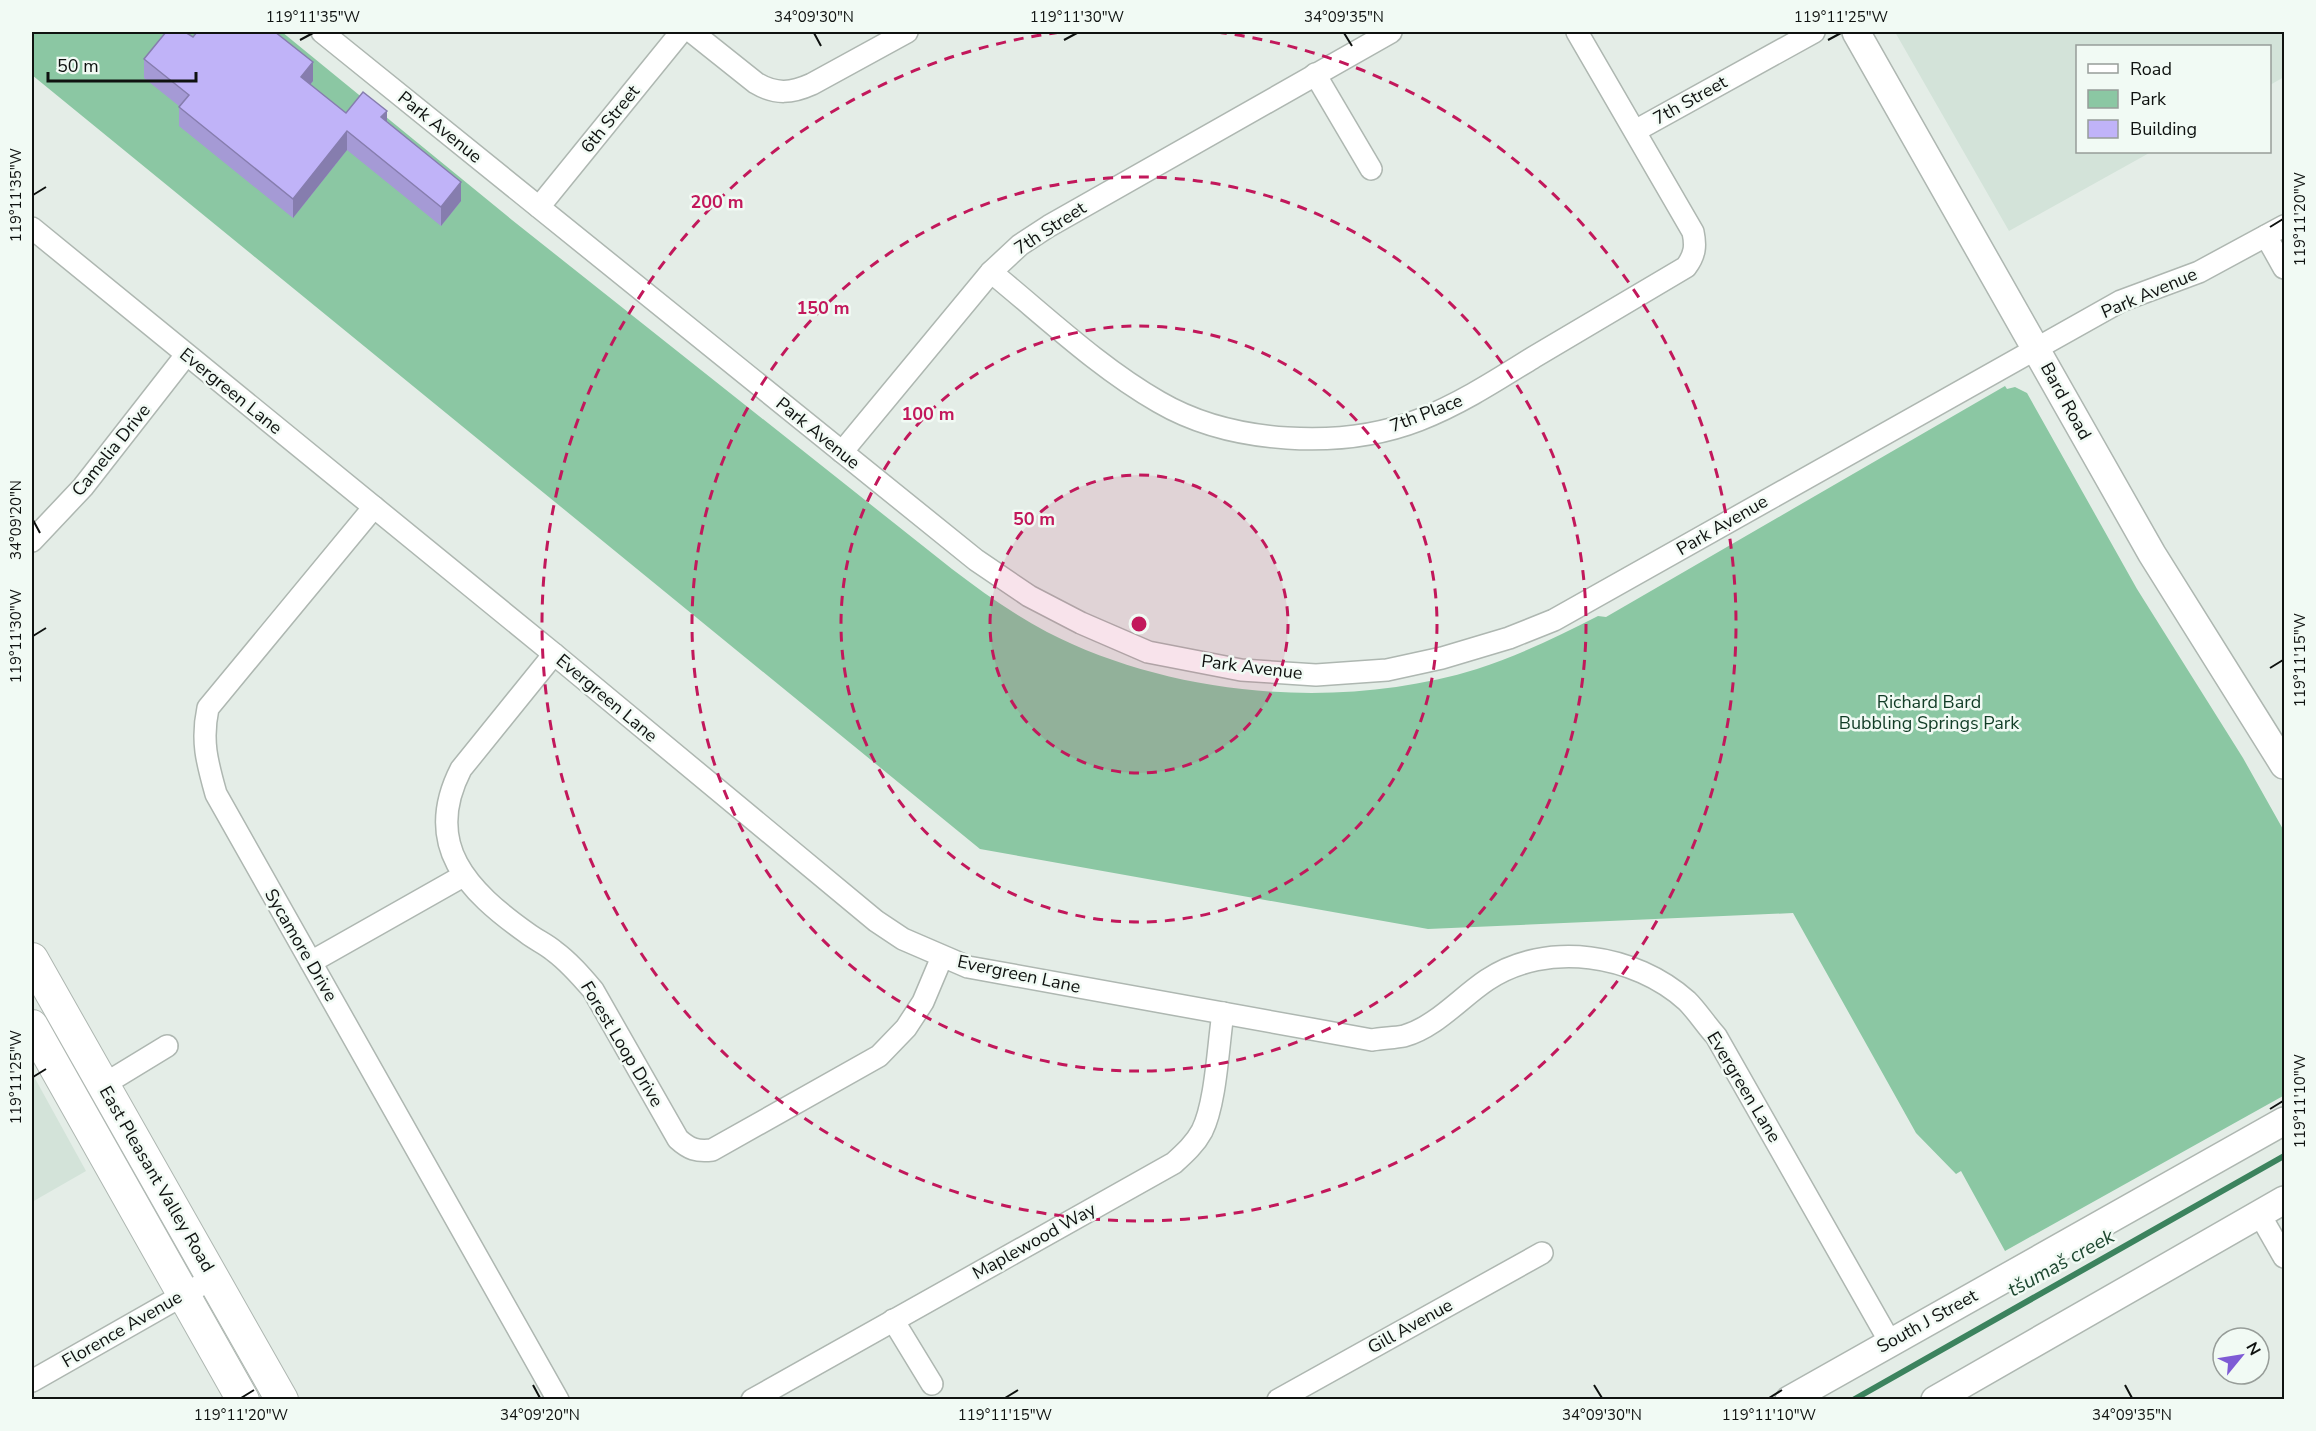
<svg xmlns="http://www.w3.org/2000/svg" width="2316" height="1431" font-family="'Nunito Sans',sans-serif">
<rect width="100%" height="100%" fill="#e4ede7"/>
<g fill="#d3e3d9">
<polygon points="1895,32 2284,32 2284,77 2270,85 2270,46 2078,46 2078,152 2151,152 2009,231"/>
<polygon points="32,1073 86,1171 32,1202"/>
</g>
<path fill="#8bc7a3" d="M 32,32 L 282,32 L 512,220 L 952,569 C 982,592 1013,614 1047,632 C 1173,697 1341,711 1477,669 C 1520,655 1559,636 1598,616 L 1606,617 L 2005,386 L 2007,389 L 2015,387 L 2027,393 L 2137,589 L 2243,758 L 2284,831 L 2283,1096 L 2005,1251 L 1961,1171 L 1956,1174 L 1916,1133 L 1793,913 L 1428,929 L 980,849 L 32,75 Z"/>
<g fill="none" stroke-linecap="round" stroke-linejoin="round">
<polyline stroke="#3c835e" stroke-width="6" points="1853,1400 2284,1156"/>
<g stroke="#aeb7b1" stroke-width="24">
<g id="minor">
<polyline points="322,32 976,560 1029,596 1081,623 1148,652 1241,670 1316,675 1387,670 1442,658 1509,638 1554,620 2121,301 2199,272 2284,226"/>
<path d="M 692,32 L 756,83 C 776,95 792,93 812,84 L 907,32"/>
<polyline points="1315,74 1371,169"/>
<polyline points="1635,131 1814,32"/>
<polyline points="539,207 681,32"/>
<path d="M 32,228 L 554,654 L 876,921 L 903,939 L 968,967 L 1372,1040 C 1382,1038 1394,1038 1404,1036 C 1436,1027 1460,998 1487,980 C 1547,940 1635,954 1687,1001 C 1697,1011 1706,1025 1716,1036 L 1890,1342"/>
<polyline points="2266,236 2284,268"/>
<path d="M 991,272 C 1045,316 1098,367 1159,402 C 1231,444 1342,450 1419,420 C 1460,404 1497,380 1534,357 C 1585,327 1636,297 1686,267 C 1695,255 1696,246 1693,232 L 1577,32"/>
<polyline points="842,452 991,272 1020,245 1049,226 1391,32"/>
<path d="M 374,507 L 208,708 C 201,741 207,762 216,794 L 558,1400"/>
<polyline points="32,541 83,487 186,355"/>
<path d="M 554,654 L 461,769 C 422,845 468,891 527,933 C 536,940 546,944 554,951 C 569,962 581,976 593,990 L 678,1139 C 689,1149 697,1152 712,1150 L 879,1056 L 906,1028 L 923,1002 L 942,957"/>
<polyline points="311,962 463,876"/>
<polyline points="103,1085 167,1046"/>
<polyline points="2260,1215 2284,1257"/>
<polyline points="893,1320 932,1384"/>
<polyline points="32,1381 213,1278"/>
<path d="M 752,1400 L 1174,1163 C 1185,1153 1195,1144 1202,1131 C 1216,1103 1218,1046 1223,1013"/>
<polyline points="1278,1400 1542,1253"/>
</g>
</g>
<g stroke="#aeb7b1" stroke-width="30">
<g id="tertiary">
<polyline points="1856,32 2152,554 2284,765"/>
<polyline points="1789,1400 2284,1121"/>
<polyline points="1935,1400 2284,1200"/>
</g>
</g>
<g stroke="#aeb7b1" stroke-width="34">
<g id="secondary">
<polyline points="32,959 282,1400"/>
<polyline points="32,1026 243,1400"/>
</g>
</g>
<use href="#minor" stroke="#fff" stroke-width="21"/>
<use href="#tertiary" stroke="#fff" stroke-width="27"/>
<use href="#secondary" stroke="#fff" stroke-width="32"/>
</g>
<polygon fill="#a59ad5" points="193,37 313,81 310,85 346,113 387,121 461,201 441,226 347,150 293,218 179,126 179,106 144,78 144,59"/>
<g fill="#867dae">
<polygon points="313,62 313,81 301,96 301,77"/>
<polygon points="387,111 387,130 381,117"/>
<polygon points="347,131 347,150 293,218 293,199"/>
<polygon points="461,182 461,201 441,226 441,207"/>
</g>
<polygon fill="#c0b3f8" stroke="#867dae" stroke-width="1.5" points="166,32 185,32 193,37 197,32 275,32 313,62 301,77 346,113 363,92 387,111 381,117 461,182 441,207 347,131 293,199 179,107 189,95 144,59"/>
<path fill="none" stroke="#0f1210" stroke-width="2" d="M 814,33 L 821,46M 1344,33 L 1352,46M 300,40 L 313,33M 1064,40 L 1077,33M 1828,40 L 1841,33M 33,195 L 46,187M 2270,227 L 2283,219M 33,520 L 40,533M 33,636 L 46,628M 2270,668 L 2283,660M 33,1077 L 46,1069M 2270,1109 L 2283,1101M 533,1385 L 540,1398M 1594,1385 L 1602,1398M 2125,1385 L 2132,1398M 241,1398 L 254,1390M 1005,1398 L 1018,1390M 1769,1398 L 1782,1390"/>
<circle cx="1139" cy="624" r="149" fill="#c2185b" fill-opacity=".12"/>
<g fill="none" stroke="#c2185b" stroke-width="3" stroke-dasharray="10 8">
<circle cx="1139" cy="624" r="149"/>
<circle cx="1139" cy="624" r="298"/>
<circle cx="1139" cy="624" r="447"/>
<path d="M1217 32A597 597 0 1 1 1061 32"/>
</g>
<g text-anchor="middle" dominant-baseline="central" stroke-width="5" stroke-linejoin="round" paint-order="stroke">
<g font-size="18" fill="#0f1210" stroke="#f1faf4">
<text transform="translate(1690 100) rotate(-29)">7th Street</text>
<text transform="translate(610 119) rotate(-51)">6th Street</text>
<text transform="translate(440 127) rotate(39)">Park Avenue</text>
<text transform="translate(1050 228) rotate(-33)">7th Street</text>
<text transform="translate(2149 293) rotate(-23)">Park Avenue</text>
<text transform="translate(231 391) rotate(39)">Evergreen Lane</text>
<text transform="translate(2066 401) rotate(61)">Bard Road</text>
<text transform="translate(1426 413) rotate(-21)">7th Place</text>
<text transform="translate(818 433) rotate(39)">Park Avenue</text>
<text transform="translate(111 450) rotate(-51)">Camelia Drive</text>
<text transform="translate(1722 525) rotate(-30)">Park Avenue</text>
<text transform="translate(1252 667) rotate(7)">Park Avenue</text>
<text transform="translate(607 698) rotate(40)">Evergreen Lane</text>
<text transform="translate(301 945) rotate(60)">Sycamore Drive</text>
<text transform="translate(1019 974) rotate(12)">Evergreen Lane</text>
<text transform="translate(622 1044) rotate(59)">Forest Loop Drive</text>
<text transform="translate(1744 1087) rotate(59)">Evergreen Lane</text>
<text transform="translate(157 1179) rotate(60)">East Pleasant Valley Road</text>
<text transform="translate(1034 1241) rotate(-29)">Maplewood Way</text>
<text transform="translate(1927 1321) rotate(-29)">South J Street</text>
<text transform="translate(1410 1326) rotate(-29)">Gill Avenue</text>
<text transform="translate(122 1329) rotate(-30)">Florence Avenue</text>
</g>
<g font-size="18" fill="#113c26" stroke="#f1faf4">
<text x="1929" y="702">Richard Bard<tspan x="1929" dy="21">Bubbling Springs Park</tspan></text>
</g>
<g font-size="20" font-style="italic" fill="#1e4831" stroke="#f1faf4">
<text transform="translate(2061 1263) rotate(-29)">tšumaš creek</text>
</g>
</g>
<circle cx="1139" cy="624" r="9" fill="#c2185b" stroke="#f1faf4" stroke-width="3"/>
<g font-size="18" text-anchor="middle" font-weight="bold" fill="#c2185b" stroke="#f1faf4" stroke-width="5" stroke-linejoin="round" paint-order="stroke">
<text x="717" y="208">200 m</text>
<text x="823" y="314">150 m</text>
<text x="928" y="420">100 m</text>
<text x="1034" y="525">50 m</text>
</g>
<rect width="2316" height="1431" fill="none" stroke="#f1faf4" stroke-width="66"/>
<rect x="2076" y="45" width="195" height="108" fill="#f1faf4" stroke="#979d99" stroke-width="1.5"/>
<rect x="2088" y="64" width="30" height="9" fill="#ffffff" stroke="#979d99" stroke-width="1.5"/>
<text x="2130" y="75" font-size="18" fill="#0f1210">Road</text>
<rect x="2088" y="90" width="30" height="18" fill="#8bc7a3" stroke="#979d99" stroke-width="1.5"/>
<text x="2130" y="105" font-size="18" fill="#0f1210">Park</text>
<rect x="2088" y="120" width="30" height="18" fill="#c0b3f8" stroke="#979d99" stroke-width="1.5"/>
<text x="2130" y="135" font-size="18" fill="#0f1210">Building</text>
<g transform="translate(2241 1356) rotate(60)"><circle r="28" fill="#f1faf4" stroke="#979d99" stroke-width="1.5"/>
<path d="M0-4.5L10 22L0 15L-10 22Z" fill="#7e5bd5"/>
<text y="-9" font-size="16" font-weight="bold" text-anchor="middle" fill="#0f1210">N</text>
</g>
<path d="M48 72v9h148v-9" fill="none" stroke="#0f1210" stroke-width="3"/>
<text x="57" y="72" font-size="18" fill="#0f1210" stroke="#f1faf4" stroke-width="4.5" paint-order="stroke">50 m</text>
<rect x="33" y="33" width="2250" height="1365" fill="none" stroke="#0f1210" stroke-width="2"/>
<g font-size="15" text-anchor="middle" fill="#0f1210">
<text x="313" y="22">119°11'35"W</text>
<text x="814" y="22">34°09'30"N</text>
<text x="1077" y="22">119°11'30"W</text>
<text x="1344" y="22">34°09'35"N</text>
<text x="1841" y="22">119°11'25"W</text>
<text transform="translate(16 195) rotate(-90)" y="5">119°11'35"W</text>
<text transform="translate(2300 219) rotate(-90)" y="5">119°11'20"W</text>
<text transform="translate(16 520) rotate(-90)" y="5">34°09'20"N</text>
<text transform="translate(16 636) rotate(-90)" y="5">119°11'30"W</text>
<text transform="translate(2300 660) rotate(-90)" y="5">119°11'15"W</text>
<text transform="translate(16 1077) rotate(-90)" y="5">119°11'25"W</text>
<text transform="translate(2300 1101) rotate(-90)" y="5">119°11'10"W</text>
<text x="241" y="1420">119°11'20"W</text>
<text x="540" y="1420">34°09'20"N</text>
<text x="1005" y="1420">119°11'15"W</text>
<text x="1602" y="1420">34°09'30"N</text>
<text x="1769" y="1420">119°11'10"W</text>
<text x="2132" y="1420">34°09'35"N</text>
</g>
</svg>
